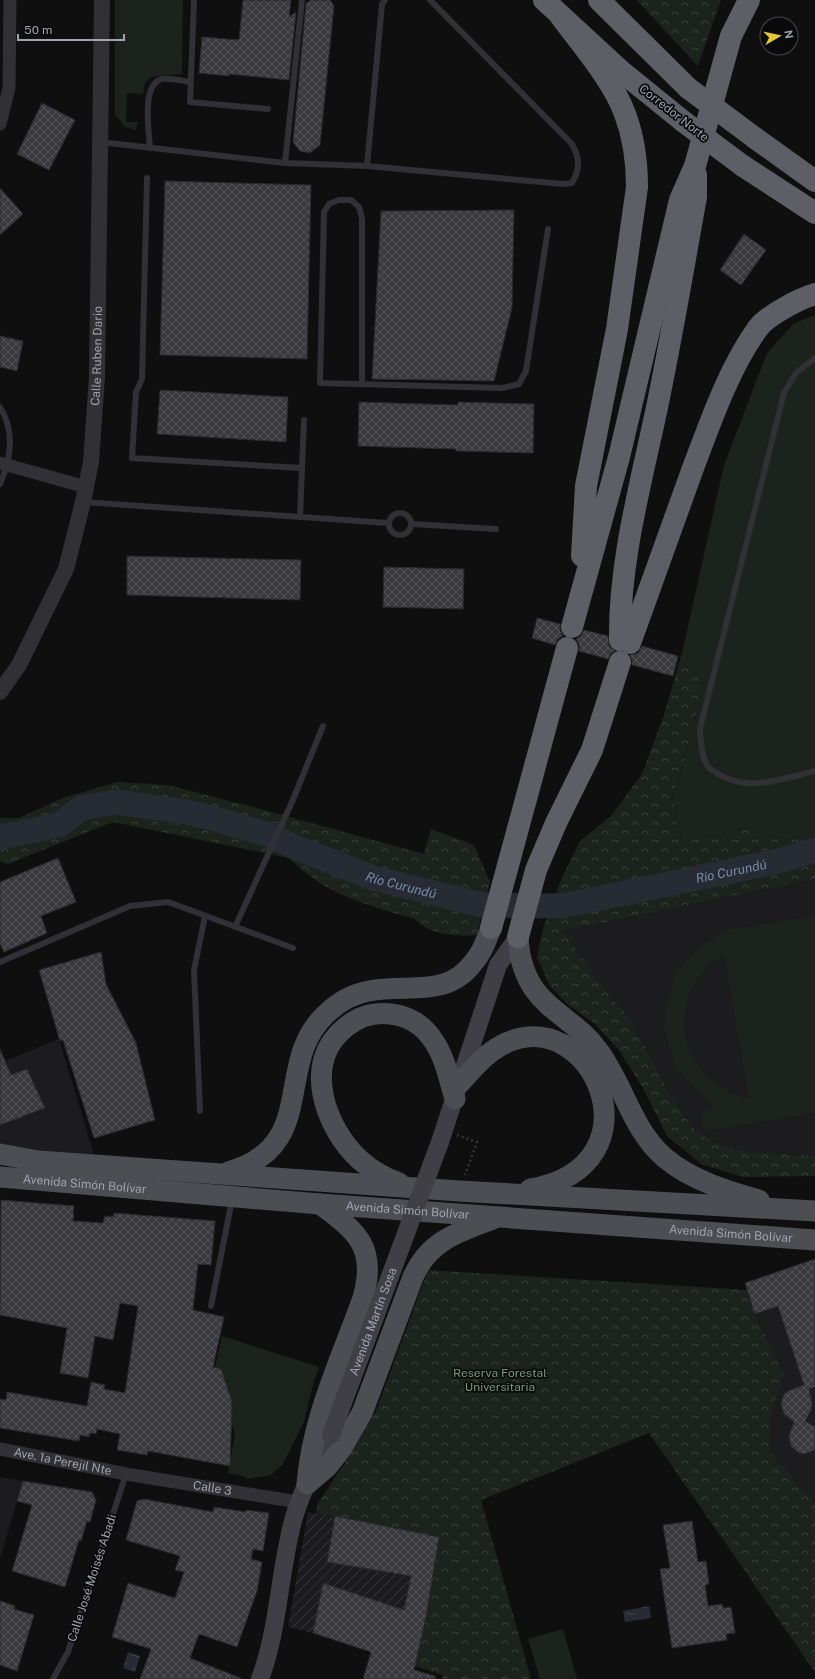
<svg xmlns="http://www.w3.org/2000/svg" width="815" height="1679" font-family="'Public Sans',sans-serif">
<defs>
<pattern id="industrial-furrows" width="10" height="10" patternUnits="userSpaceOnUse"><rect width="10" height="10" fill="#1c1b1d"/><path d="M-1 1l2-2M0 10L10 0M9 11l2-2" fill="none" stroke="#3a393b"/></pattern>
<pattern id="forest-crowns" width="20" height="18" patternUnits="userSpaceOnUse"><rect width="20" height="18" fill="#1c231d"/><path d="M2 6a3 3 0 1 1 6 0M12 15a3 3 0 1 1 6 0" fill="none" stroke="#3a403b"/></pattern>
<pattern id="water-ripples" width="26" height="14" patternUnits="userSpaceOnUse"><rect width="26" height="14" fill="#272b33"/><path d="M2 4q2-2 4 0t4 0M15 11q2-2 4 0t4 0" fill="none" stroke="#43474e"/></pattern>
<pattern id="building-cross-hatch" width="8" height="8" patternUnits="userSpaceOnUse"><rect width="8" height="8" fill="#3a393d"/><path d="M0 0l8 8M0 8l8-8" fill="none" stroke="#535256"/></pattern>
</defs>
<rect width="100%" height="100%" fill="#0f0f10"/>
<g fill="#1c1b1d">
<polygon points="815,879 815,1156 749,1152 729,1147 708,1139 691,1126 668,1090 629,1017 607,994 563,931"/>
<polygon points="59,1039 95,1158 0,1146 0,1063"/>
<polygon points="815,1259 815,1505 770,1451 772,1410 784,1375 755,1314 745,1283"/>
<polygon points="0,1477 23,1481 0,1559"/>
</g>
<polygon fill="url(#industrial-furrows)" points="308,1512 439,1537 426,1617 415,1666 313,1633 288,1627"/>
<g fill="#1c231d" fill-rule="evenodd">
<polygon points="115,0 183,0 182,74 151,77 145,83 143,94 127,93 126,122 138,122 136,130 125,127 115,114"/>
<polygon points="815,315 815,833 790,840 746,829 682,842 672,800 694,727 702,682 682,653 724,465 767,353 793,324"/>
<path d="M 815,916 L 815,1113 L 704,1131 L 700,1111 L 713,1108 L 684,1077 L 675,1064 L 669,1047 L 664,1026 L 665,1010 L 675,976 L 686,960 L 699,948 L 715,937 L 731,929 ZM 724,954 L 749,1099 C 700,1087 671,1041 690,993 C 696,977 709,962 724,954 Z"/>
<polygon points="222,1336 319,1367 312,1388 304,1422 283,1464 271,1475 247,1479 243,1476 228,1473 235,1434 215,1368"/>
<polygon points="563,1629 577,1679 540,1679 528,1639"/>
</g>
<g fill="url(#forest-crowns)">
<polygon points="637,0 721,0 698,66 643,7"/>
<polygon points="682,653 702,682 694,727 672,800 682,842 746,829 789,840 815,833 815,879 563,931 607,993 629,1017 668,1090 691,1126 708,1139 729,1147 749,1152 815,1156 815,1176 743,1177 701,1164 667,1136 644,1090 619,1050 595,1024 567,1004 550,986 537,958 543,928 561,880 580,841 611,816 642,774 664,715"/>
<path d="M 117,782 L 167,785 L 257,808 L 424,854 L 431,829 L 474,845 L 490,882 L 477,935 C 457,937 429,935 415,919 C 379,908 340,899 310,876 C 302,871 296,864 289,858 L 113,822 L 8,864 L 0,861 L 0,818 L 19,818 L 63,798 Z"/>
<polygon points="428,1270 748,1290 755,1314 784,1375 772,1410 770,1451 815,1505 815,1672 649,1433 481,1500 531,1679 442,1679 443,1675 415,1666 426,1617 439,1537 316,1513 318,1503 356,1446 376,1411"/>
</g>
<g fill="url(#water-ripples)">
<polygon points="649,1606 651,1618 625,1622 623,1611"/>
<polygon points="128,1652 140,1656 135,1672 123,1668"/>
</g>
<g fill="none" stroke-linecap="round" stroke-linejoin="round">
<path stroke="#272b33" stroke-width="25" id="s1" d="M 0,837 L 59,825 L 81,808 L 116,802 L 187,812 L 216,819 L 266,834 L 297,848 L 373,878 L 482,905 L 562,906 L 779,861 L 815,850"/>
</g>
<g fill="url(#building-cross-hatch)" stroke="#2a292c">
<polygon points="243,0 291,0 289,17 296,12 289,80 229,74 229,76 199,73 202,37 239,40"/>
<polygon points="311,0 330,0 334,6 320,145 310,153 300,151 293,142 306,4"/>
<polygon points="42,103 75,120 49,170 17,154"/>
<polygon points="165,181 311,185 307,359 160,355"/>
<polygon points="0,188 23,214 0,235"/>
<polygon points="514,210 512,308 494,381 372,379 381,211"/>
<polygon points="744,234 766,250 741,285 720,270"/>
<polygon points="0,336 23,341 17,371 0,367"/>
<polygon points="160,390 288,397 286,442 157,434"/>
<polygon points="359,402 458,405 458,402 534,404 533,453 456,451 456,449 358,446"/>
<polygon points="127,556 301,560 300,600 127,595"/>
<polygon points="384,567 464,569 463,609 383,607"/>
<polygon points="537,618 560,624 560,630 563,636 558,639 555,645 532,638"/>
<polygon points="584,630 608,636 609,646 615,651 611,653 608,659 579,651 579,644 576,639 581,636"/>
<polygon points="642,646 678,656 673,676 632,665 632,660 630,655 638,653"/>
<polygon points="58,858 76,902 41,916 47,933 4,952 0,943 0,882"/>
<polygon points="101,952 106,984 136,1043 155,1120 94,1138 63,1040 60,1041 39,970"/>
<polygon points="0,1049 11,1075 27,1069 45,1108 0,1125"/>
<polygon points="1,1200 74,1206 73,1221 103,1223 105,1216 113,1217 114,1213 215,1221 211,1265 198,1264 193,1310 224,1317 213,1367 221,1369 232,1402 230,1466 148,1451 147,1455 117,1450 120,1434 97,1429 96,1434 90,1433 89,1437 80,1435 79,1441 0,1428 0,1399 6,1400 7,1392 87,1406 91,1382 105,1385 104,1389 125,1393 138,1306 120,1303 113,1340 95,1336 88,1378 60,1373 67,1328 0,1315"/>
<polygon points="815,1259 815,1387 809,1389 812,1404 811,1410 805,1421 815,1427 815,1450 804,1454 799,1453 791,1446 789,1436 794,1422 784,1414 781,1404 784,1394 788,1391 804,1385 778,1306 755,1314 745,1283"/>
<polygon points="23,1481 92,1492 96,1500 90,1522 87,1521 81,1541 79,1540 65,1587 12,1571 32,1505 17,1501"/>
<polygon points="144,1499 213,1512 214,1507 246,1512 246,1510 269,1513 263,1551 253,1549 251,1559 262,1562 257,1591 237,1647 199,1634 190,1658 243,1679 140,1679 151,1649 112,1637 128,1583 175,1598 184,1572 175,1570 180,1556 126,1540 137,1501"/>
<polygon points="335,1516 439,1537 426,1617 414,1670 435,1676 435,1679 363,1679 371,1652 313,1633 323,1583 404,1610 411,1576 327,1562"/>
<polygon points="692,1521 698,1562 706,1561 709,1584 705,1585 708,1606 722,1604 723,1608 731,1607 735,1633 726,1634 727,1640 672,1648 660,1569 670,1568 663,1525"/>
<polygon points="0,1601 15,1606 14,1609 34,1615 17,1671 0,1665"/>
</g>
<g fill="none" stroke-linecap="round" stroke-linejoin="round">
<polyline stroke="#36373c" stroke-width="2.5" stroke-dasharray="2 3" stroke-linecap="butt" points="457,1135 477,1142 465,1175"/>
<g stroke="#303035" stroke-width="6">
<polyline points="194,0 190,102 268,109"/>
<path d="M 100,142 L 285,163 L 367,166 L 563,184 L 572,183 C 580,170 580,156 571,143 L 430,0"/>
<path d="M 150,148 C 149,131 141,84 162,79 C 168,78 183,81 190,82"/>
<polyline points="285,163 302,0"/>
<polyline points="367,166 382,4 385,0"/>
<polyline points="147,178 142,379 136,392 132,458 302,468 300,517"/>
<path d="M 815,358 L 796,373 L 784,393 L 700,729 C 701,741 701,757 709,768 C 711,770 714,771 717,773 C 746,793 783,779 815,771"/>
<polyline points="362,384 362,218 359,207 351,200 339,200 329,204 324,212 320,383 502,388 519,384 526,371 548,229"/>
<path d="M 0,407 C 15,431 11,459 0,484"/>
<polyline points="302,468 304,420"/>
<polyline points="83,502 388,523"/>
<circle cx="400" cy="524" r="11"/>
<polyline points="411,524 496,529"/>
<polyline points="235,927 292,802 323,726"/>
<polyline points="0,962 130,906 168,902 293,948"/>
<polyline points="200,1111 194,970 205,916"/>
<polyline points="211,1306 232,1200"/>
<polyline points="53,1679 68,1652 126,1474"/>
</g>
<g stroke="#303035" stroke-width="13">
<polyline points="0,124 9,88 10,0"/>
<polyline points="0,463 86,487"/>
<path id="s2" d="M 0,1449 L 126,1474 L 298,1502"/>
</g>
<path stroke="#303035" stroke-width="16" id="s3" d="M 0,692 L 19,665 L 66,569 L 83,502 L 91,462 L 97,377 L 102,0"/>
<g stroke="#3f3f45" stroke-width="18">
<polyline points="440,1142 498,965 518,937"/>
<path d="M 260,1679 C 279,1628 279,1573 293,1521 C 301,1491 317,1463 331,1435"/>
</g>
<g stroke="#4d4d54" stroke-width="21">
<path d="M 518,937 C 519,956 523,973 534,989 C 551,1013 580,1025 597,1049 C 624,1084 631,1129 665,1158 C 691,1180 727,1191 759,1200"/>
<path d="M 460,1083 C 473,1069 485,1054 502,1045 C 591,998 665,1166 530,1189"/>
<polyline points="0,1154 38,1161 220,1174 459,1191 815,1211"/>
<path d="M 228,1172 C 320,1146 273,1065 325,1015 C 337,1003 352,994 369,991 C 406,983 446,999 473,963 C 482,953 486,941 491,928"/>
<path id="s4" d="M 0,1177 L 320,1204 L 815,1240"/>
<path d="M 399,1183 C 385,1178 371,1170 360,1160 C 325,1128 301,1062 346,1027 C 358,1017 374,1012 391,1014 C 408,1016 423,1025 433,1040 C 445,1057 449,1079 455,1099"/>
<path d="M 307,1484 L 327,1467 L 342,1448 L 362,1413 L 413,1277 C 429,1240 459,1232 493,1219"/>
<path d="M 307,1484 C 312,1419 341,1359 363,1298 C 377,1248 358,1232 320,1204"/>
</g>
<g stroke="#5d5e66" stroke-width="22">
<polyline points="544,0 621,71 684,122"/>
<polyline points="599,0 688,88"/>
<path d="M 561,17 C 582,45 613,81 625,114 C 634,138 637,161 637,187 L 617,329 L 586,486 L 582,556"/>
<polyline points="755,138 815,181"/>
<polyline points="743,166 815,213"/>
<polyline points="572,627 619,457 680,200 695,166 731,36 749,0"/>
<path d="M 620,640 C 619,563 640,487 656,412 C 671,341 683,269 696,197 L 696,175"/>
<path d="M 630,643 C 651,585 672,526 693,468 C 711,421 728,370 758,328 C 768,315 799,299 815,294"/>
<polyline points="491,928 567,648"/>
<polyline points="518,937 536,870 556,823 592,750 620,662"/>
</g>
<path stroke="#3f3f45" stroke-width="18" id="s5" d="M 331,1435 L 440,1142"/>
<g stroke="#5d5e66" stroke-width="22">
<polyline points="688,88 755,138"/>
<polyline points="684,122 743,166"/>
</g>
</g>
<g text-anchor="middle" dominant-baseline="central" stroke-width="3.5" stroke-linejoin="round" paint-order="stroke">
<g font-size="12" fill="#a1a3b0" stroke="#0a0a0b">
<text transform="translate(674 113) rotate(38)">Corredor Norte</text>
<text stroke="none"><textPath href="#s3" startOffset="356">Calle Ruben Dario</textPath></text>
<text stroke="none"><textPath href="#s4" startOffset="85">Avenida Simón Bolívar</textPath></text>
<text stroke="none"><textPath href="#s4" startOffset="409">Avenida Simón Bolívar</textPath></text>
<text stroke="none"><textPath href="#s4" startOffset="733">Avenida Simón Bolívar</textPath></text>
<text stroke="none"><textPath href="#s5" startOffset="121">Avenida Martín Sosa</textPath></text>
<text stroke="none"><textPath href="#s2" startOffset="64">Ave. 1a Perejil Nte</textPath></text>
<text stroke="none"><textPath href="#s2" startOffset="216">Calle 3</textPath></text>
<text transform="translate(92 1578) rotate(-72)">Calle José Moisés Abadi</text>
</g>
<g font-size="12" fill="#799b81" stroke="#0a0a0b">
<text x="500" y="1373">Reserva Forestal<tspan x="500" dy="14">Universitaria</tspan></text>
</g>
<g font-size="13" font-style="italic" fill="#798baa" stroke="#0a0a0b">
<text stroke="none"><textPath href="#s1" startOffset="758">Río Curundú</textPath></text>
<text stroke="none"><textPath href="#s1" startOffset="422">Río Curundú</textPath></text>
</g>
</g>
<g transform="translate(779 36) rotate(81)"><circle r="19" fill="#0a0a0b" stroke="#46474d"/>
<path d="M0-3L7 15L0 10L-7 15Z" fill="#e5c832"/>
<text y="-6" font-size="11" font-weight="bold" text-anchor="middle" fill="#a1a3b0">N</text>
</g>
<path d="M18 34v6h106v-6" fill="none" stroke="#a1a3b0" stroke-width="2"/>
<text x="24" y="34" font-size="12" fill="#a1a3b0" stroke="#0a0a0b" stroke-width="3" paint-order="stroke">50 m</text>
</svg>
